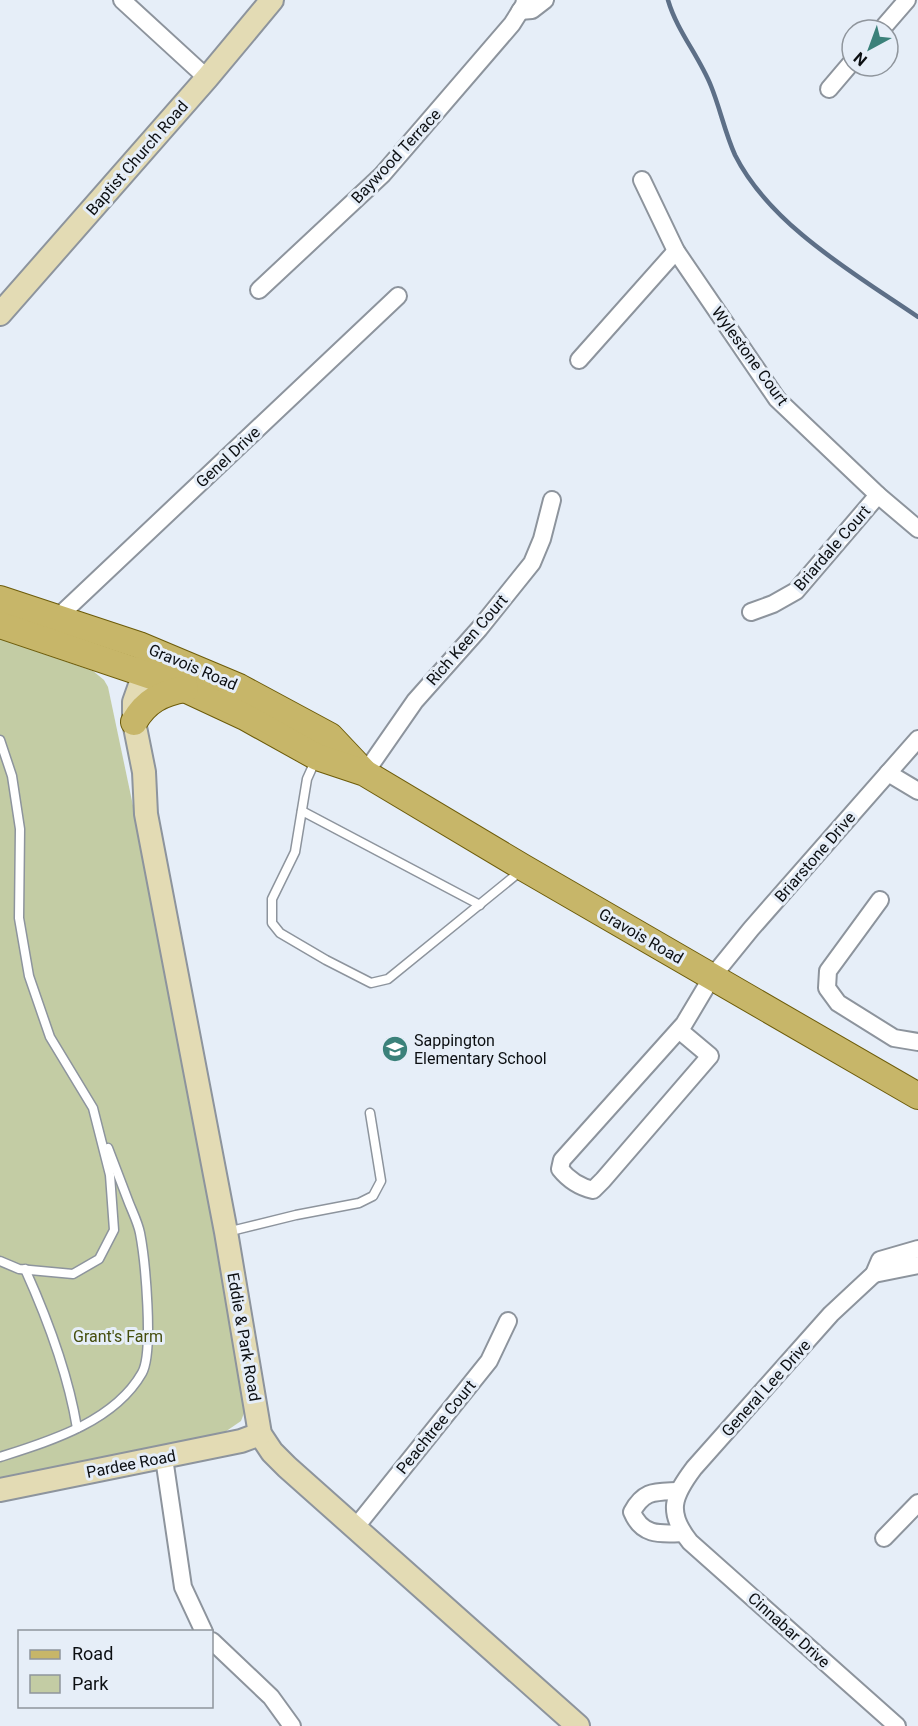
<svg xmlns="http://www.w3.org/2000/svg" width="918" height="1726" font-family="Roboto,sans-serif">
<rect width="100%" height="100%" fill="#e6eef8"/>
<polygon fill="#c3cca4" points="0,639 93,671 104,680 108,687 179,1024 247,1405 241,1421 222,1434 0,1482"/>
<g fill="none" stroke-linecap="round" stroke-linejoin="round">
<path stroke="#5d6f87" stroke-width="4.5" d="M 668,0 C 677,31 699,56 711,86 C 720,108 725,133 735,155 C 770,225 855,274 918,317"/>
<g stroke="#8d949d" stroke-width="11">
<g id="lane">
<polyline points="0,740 12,776 20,829 19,918 29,976 50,1037 93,1108 110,1175 114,1230 99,1259 73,1274 19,1269 0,1261"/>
<polyline points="316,759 307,779 295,852 272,899 272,923 280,933 326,960 371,983 388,979 522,870"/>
<polyline points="302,811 480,905"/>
<polyline points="227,1232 296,1215 359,1203 373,1196 381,1181 370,1113"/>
<path d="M 25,1269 C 48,1320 68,1373 77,1428"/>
<path d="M 0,1457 C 50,1441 114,1422 142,1373 C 154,1352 145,1259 140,1233 C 138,1223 133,1213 129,1203 C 122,1185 115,1166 108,1148"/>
</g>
</g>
<g stroke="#8d949d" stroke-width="20">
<g id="street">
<polyline points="122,0 207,78"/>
<polyline points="520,11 532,10 545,0"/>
<polyline points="881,30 907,0"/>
<polyline points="829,89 852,62"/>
<polyline points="642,180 676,251 777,399 878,495 918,529"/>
<polyline points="259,290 382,175 512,24 524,5 525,0"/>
<polyline points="579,360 676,251"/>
<polyline points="751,612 773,604 796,591 878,495"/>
<polyline points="57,618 398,296"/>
<polyline points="365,773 415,701 479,629 532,563 542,539 552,500"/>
<polyline points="888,773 918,791"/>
<polyline points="880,900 828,971 827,988 838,1003 894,1038 918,1042"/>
<path d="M 679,1030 L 710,1056 L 603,1180 L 593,1190 C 580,1187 568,1179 560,1169 L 562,1160 L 684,1024 L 712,977 L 751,929 L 918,739"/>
<polyline points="874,1274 918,1265"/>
<polyline points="164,1458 183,1587 204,1632"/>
<path d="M 677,1491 C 655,1492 644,1490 632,1512 C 642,1536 660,1534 682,1533"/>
<polyline points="355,1528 489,1361 508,1321"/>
<polyline points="884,1538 918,1503"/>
<polyline points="212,1641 271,1697 292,1726"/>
<path d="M 897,1726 L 690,1542 C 666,1512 673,1496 694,1468 L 831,1314 L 874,1274 L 880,1260 L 918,1249"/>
</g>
</g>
<g stroke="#8d949d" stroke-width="26">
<g id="secondary">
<polyline points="0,314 207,78 272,0"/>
<polyline points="150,657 134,702 134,722 144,772 146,814 226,1232 260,1434 272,1452 287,1467 578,1726"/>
<polyline points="0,1490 241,1441 260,1434"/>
</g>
</g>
<g stroke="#6d5c0a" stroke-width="28">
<g id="primary">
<polyline points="0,599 139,645 239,687 330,736 363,771"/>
<polyline points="0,625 172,683 245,717 317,757 365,773 524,868 918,1096"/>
<path d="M 134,722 C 146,701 162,693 185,689"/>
</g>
</g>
<use href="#lane" stroke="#fff" stroke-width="8"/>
<use href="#street" stroke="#fff" stroke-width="16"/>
<use href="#secondary" stroke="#e3dbb4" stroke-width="22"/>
<use href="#primary" stroke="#c7b669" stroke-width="26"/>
</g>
<defs>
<g id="school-disc" transform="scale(1.35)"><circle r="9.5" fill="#3b817a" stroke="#e6eef8"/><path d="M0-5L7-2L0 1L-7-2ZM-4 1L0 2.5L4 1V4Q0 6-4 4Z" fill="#fff"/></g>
</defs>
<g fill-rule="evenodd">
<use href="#school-disc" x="395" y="1049"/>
</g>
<g text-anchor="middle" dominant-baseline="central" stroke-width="6" stroke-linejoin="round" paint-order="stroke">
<g font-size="16" fill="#0c0f12" stroke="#e6eef8">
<text transform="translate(396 156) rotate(-47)">Baywood Terrace</text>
<text transform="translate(137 158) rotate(-49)">Baptist Church Road</text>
<text transform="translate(750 356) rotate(54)">Wylestone Court</text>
<text transform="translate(228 457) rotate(-43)">Genel Drive</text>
<text transform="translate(832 548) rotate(-49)">Briardale Court</text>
<text transform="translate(467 640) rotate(-49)">Rich Keen Court</text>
<text transform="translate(193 667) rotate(23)">Gravois Road</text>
<text transform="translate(815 857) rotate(-49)">Briarstone Drive</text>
<text transform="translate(641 936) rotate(30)">Gravois Road</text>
<text transform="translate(244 1337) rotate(80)">Eddie &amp; Park Road</text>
<text transform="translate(766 1388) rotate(-48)">General Lee Drive</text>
<text transform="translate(436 1427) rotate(-51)">Peachtree Court</text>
<text transform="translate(131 1464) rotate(-11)">Pardee Road</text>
<text transform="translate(789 1630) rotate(42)">Cinnabar Drive</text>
</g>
<g font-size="16" fill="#0c0f12" stroke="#e6eef8" text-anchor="start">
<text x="414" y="1040">Sappington<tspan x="414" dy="18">Elementary School</tspan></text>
</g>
<g font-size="16" fill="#454e0d" stroke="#e6eef8">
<text x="118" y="1336">Grant's Farm</text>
</g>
</g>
<rect x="18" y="1630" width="195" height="78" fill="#e6eef8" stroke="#8f959c" stroke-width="1.5"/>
<rect x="30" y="1650" width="30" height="9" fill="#c7b669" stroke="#8f959c" stroke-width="1.5"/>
<text x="72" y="1660" font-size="18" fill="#0c0f12">Road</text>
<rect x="30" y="1675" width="30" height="18" fill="#c3cca4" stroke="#8f959c" stroke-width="1.5"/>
<text x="72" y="1690" font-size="18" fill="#0c0f12">Park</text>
<g transform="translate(870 48) rotate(221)"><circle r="28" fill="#e6eef8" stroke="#8f959c" stroke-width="1.5"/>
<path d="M0-4.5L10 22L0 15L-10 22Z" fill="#3b817a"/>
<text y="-9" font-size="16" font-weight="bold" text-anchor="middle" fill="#0c0f12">N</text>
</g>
</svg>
